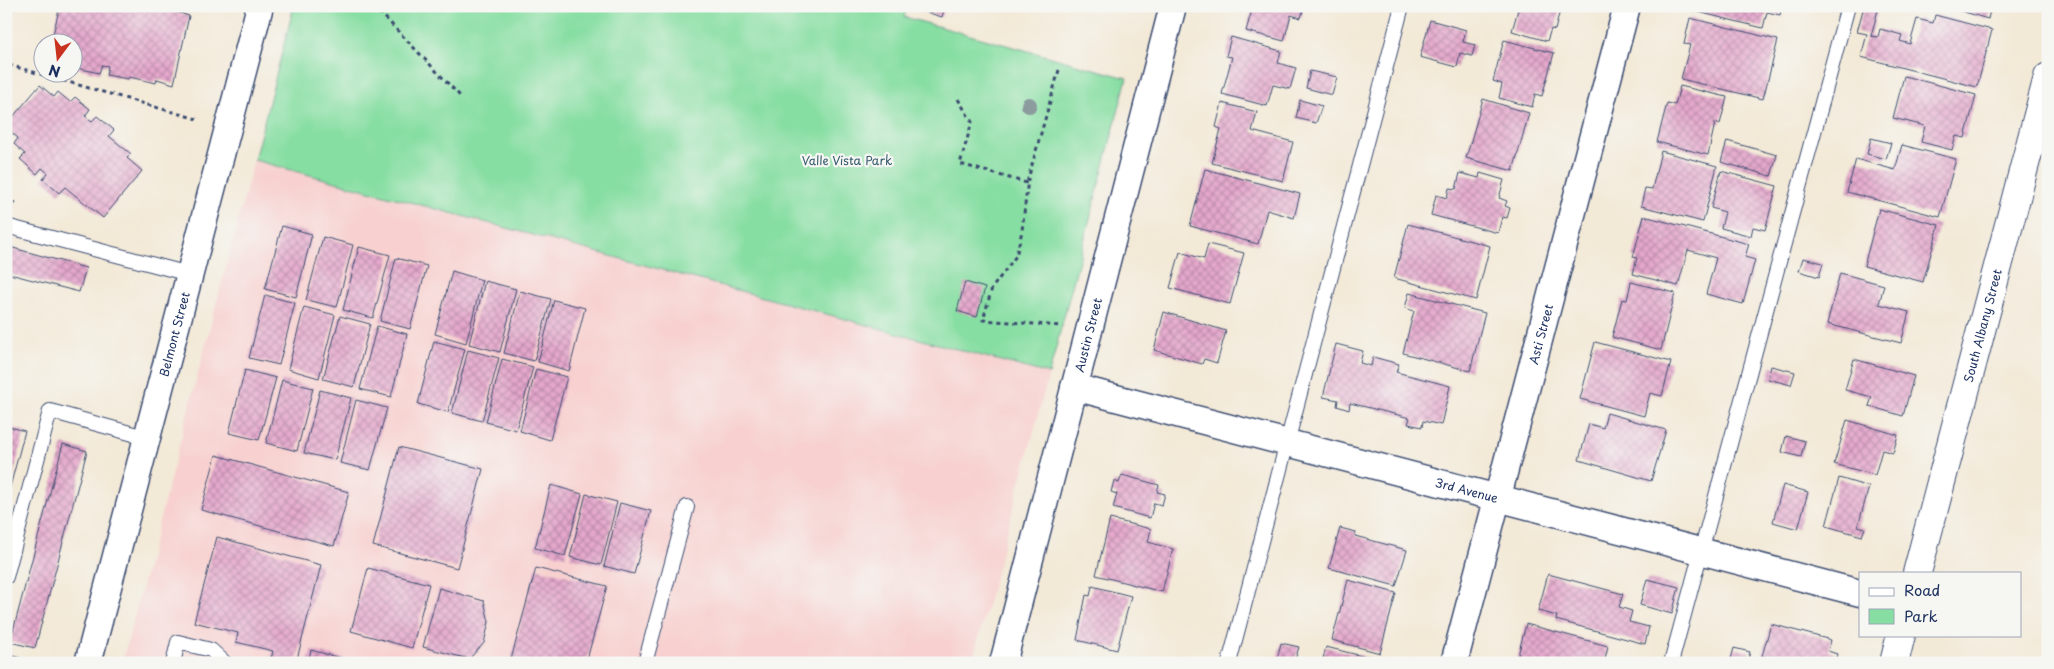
<svg xmlns="http://www.w3.org/2000/svg" width="2054" height="669" font-family="'Playpen Sans',sans-serif">
<defs>
<pattern id="building-cross-hatch" width="8" height="8" patternUnits="userSpaceOnUse" patternTransform="scale(1.25)"><rect width="8" height="8" fill="#e5a8cc"/><path d="M0 0l8 8M0 8l8-8" fill="none" stroke="#b989a9"/></pattern>
</defs>
<rect width="100%" height="100%" fill="#f6f6f2"/>
<filter id="ink" filterUnits="userSpaceOnUse"><feTurbulence type="fractalNoise" baseFrequency=".02" numOctaves="2"/><feDisplacementMap in="SourceGraphic" scale="10" xChannelSelector="R" yChannelSelector="G"/><feConvolveMatrix kernelMatrix="1 2 1 2 8 2 1 2 1" color-interpolation-filters="sRGB"/></filter>
<filter id="wash" filterUnits="userSpaceOnUse"><feTurbulence type="fractalNoise" baseFrequency=".0096" numOctaves="4" result="noise"/><feDisplacementMap in="SourceGraphic" scale="20" xChannelSelector="R" yChannelSelector="G"/><feGaussianBlur stdDeviation="1.12" result="paint"/><feColorMatrix in="noise" values="0 0 0 0 0 0 0 0 0 0 0 0 0 0 0 0 0 1.4 0 .05"/><feComposite in="paint" operator="in"/></filter>
<g filter="url(#wash)">
<rect width="100%" height="100%" fill="#f3e9d7"/>
<polygon fill="#f7d0cf" points="254,160 1049,374 972,663 122,663"/>
<polygon fill="#86dea2" stroke="#508680" points="294,6 907,6 904,17 1127,78 1049,374 254,160"/>
<g id="blocks">
<g fill="url(#building-cross-hatch)">
<polygon points="60,6 159,6 189,16 174,84 157,79 156,83 129,77 128,79 106,75 108,66 102,65 99,73 77,68 79,60 72,58 72,42 51,42"/>
<polygon points="920,6 945,6 942,17 919,10"/>
<polygon points="1253,6 1304,6 1301,18 1291,15 1284,41 1246,31"/>
<polygon points="1519,6 1561,6 1555,30 1551,29 1547,41 1512,31"/>
<polygon points="1691,6 1782,6 1780,15 1767,12 1763,28 1690,10"/>
<polygon points="1864,6 1879,6 1871,36 1878,37 1880,29 1902,35 1900,41 1910,44 1917,19 1933,23 1935,15 1992,30 1977,87 1861,57 1867,34 1857,32"/>
<polygon points="1944,6 1991,6 1988,19"/>
<polygon points="1690,18 1778,40 1763,99 1681,79 1690,45 1684,44"/>
<polygon points="1430,20 1466,30 1463,42 1475,45 1472,56 1460,53 1457,67 1420,57"/>
<polygon points="1231,37 1281,51 1278,63 1296,68 1290,89 1273,85 1267,106 1222,94 1232,57 1226,56"/>
<polygon points="1504,40 1554,53 1542,96 1535,94 1532,107 1499,98 1502,84 1493,81"/>
<polygon points="1310,71 1337,77 1332,95 1306,88"/>
<polygon points="1904,76 1976,95 1965,138 1956,136 1952,150 1921,142 1925,126 1893,118"/>
<polygon points="40,85 54,97 58,92 70,102 75,97 90,109 85,116 92,121 97,116 114,130 109,136 131,154 127,158 142,171 103,218 65,187 59,193 43,179 48,173 42,168 37,174 20,159 25,154 14,144 18,138 6,128 6,125"/>
<polygon points="1680,86 1727,97 1720,124 1715,123 1708,155 1657,142 1667,103 1675,105"/>
<polygon points="1483,99 1529,113 1513,171 1466,158"/>
<polygon points="1300,100 1322,106 1316,123 1296,118"/>
<polygon points="1222,103 1257,112 1252,131 1293,142 1283,181 1212,163 1221,129 1216,127"/>
<polygon points="1871,138 1891,143 1886,159 1867,154"/>
<polygon points="1727,141 1777,155 1771,176 1721,162"/>
<polygon points="1902,145 1956,159 1940,217 1847,192 1856,159 1895,170"/>
<polygon points="1661,151 1717,166 1703,222 1641,206 1645,188 1652,189"/>
<polygon points="1205,169 1300,194 1294,218 1267,210 1258,244 1190,226"/>
<polygon points="1721,171 1777,186 1765,230 1753,227 1751,236 1721,228 1725,212 1711,208"/>
<polygon points="1460,173 1479,178 1480,173 1504,180 1499,198 1507,201 1505,206 1510,208 1507,218 1502,217 1498,233 1431,215 1436,195 1447,198 1449,188 1456,189"/>
<polygon points="1879,209 1939,225 1923,282 1864,266"/>
<polygon points="1644,216 1749,244 1745,257 1755,260 1743,304 1706,294 1716,258 1688,250 1678,286 1633,274 1637,258 1633,257"/>
<polygon points="1408,224 1490,246 1476,300 1394,278"/>
<polygon points="282,226 312,234 296,297 265,289"/>
<polygon points="323,237 353,245 337,307 306,300"/>
<polygon points="1208,244 1244,253 1230,304 1170,288 1180,252 1204,259"/>
<polygon points="6,246 86,268 79,292 6,273"/>
<polygon points="359,247 390,255 373,318 343,310"/>
<polygon points="396,258 427,266 410,329 380,321"/>
<polygon points="1803,258 1823,263 1819,277 1799,271"/>
<polygon points="452,271 482,280 466,343 435,334"/>
<polygon points="1840,273 1884,285 1879,304 1909,312 1901,343 1827,324"/>
<polygon points="485,281 516,289 500,352 469,344"/>
<polygon points="965,282 985,288 977,317 957,311"/>
<polygon points="1631,282 1675,293 1661,350 1612,337 1622,299 1627,300"/>
<polygon points="520,291 551,299 534,361 504,353"/>
<polygon points="1409,293 1485,313 1470,371 1403,353 1414,311 1405,308"/>
<polygon points="265,295 295,303 279,365 249,358"/>
<polygon points="554,300 585,308 569,371 538,362"/>
<polygon points="304,307 335,315 319,378 288,369"/>
<polygon points="1164,312 1226,331 1217,363 1204,359 1202,364 1154,350"/>
<polygon points="340,316 370,324 354,387 323,379"/>
<polygon points="377,326 407,334 391,397 360,389"/>
<polygon points="434,341 465,349 448,412 418,404"/>
<polygon points="1595,342 1671,362 1662,396 1650,393 1644,416 1580,399"/>
<polygon points="1336,344 1363,351 1360,363 1371,366 1373,357 1399,364 1396,372 1450,386 1441,425 1423,421 1422,427 1408,424 1410,418 1350,403 1349,410 1337,406 1338,400 1323,397"/>
<polygon points="468,350 499,358 482,421 452,413"/>
<polygon points="502,359 533,367 516,430 486,422"/>
<polygon points="1854,359 1914,376 1903,416 1869,406 1872,397 1845,390"/>
<polygon points="1771,366 1795,372 1791,385 1768,379"/>
<polygon points="536,369 567,377 550,440 520,431"/>
<polygon points="245,370 276,378 259,440 229,433"/>
<polygon points="282,380 313,388 297,451 266,443"/>
<polygon points="320,390 351,398 335,460 304,453"/>
<polygon points="356,400 387,408 370,470 340,463"/>
<polygon points="1607,413 1666,430 1651,481 1579,460 1589,424 1603,428"/>
<polygon points="1847,420 1898,435 1893,453 1882,450 1875,475 1834,464"/>
<polygon points="6,426 25,431 7,498 6,498"/>
<polygon points="1786,436 1805,441 1801,457 1782,452"/>
<polygon points="63,444 87,451 35,648 10,642"/>
<polygon points="399,447 483,469 457,568 373,546"/>
<polygon points="216,455 349,492 334,546 201,510"/>
<polygon points="1122,475 1159,485 1157,492 1165,494 1162,505 1154,503 1150,518 1113,508 1117,494 1111,492 1114,481 1119,483"/>
<polygon points="1839,478 1869,487 1858,526 1865,528 1862,536 1826,526"/>
<polygon points="551,485 582,494 565,556 535,548"/>
<polygon points="1783,485 1808,492 1798,529 1773,522"/>
<polygon points="586,494 617,502 601,565 570,557"/>
<polygon points="620,503 651,511 634,574 604,566"/>
<polygon points="1110,519 1151,529 1148,542 1173,549 1162,592 1096,575"/>
<polygon points="1340,528 1356,532 1355,536 1407,550 1396,586 1329,568"/>
<polygon points="217,537 321,565 296,663 270,663 273,651 236,642 238,633 194,622"/>
<polygon points="368,568 429,584 412,648 351,631"/>
<polygon points="536,568 607,586 586,663 510,663"/>
<polygon points="1548,574 1623,594 1619,607 1632,611 1629,622 1649,627 1645,644 1556,620 1557,616 1538,611"/>
<polygon points="1647,579 1679,587 1672,614 1640,605"/>
<polygon points="1348,580 1396,593 1380,653 1332,640"/>
<polygon points="1092,586 1131,596 1117,650 1077,640 1086,595 1090,596"/>
<polygon points="439,588 484,601 489,622 484,643 469,659 423,647"/>
<polygon points="1526,624 1608,646 1604,663 1516,663"/>
<polygon points="1771,624 1831,640 1828,651 1837,654 1835,663 1783,663 1762,656"/>
<polygon points="1281,643 1299,647 1294,663 1276,663"/>
<polygon points="1326,647 1378,660 1377,663 1322,663"/>
<polygon points="1734,648 1750,652 1747,663 1730,663"/>
<polygon points="311,650 355,662 355,663 308,663"/>
<polygon points="6,654 31,661 30,663 6,663"/>
</g>
</g>
</g>
<g filter="url(#ink)">
<use href="#blocks" fill-opacity="0" stroke="#3b4b70" stroke-width="1"/>
<g fill="none" stroke-linecap="round" stroke-linejoin="round">
<g stroke="#3b4b70" stroke-width="16">
<g id="service">
<polyline points="6,226 189,274"/>
<polyline points="6,577 50,411 148,438"/>
<polyline points="173,663 178,642 211,650 225,663"/>
<polyline points="645,663 687,507"/>
<polyline points="1229,663 1402,6"/>
<polyline points="1671,663 1848,6"/>
</g>
</g>
<g stroke="#3b4b70" stroke-width="29">
<g id="minor">
<path id="s1" d="M 1074,387 L 1860,593"/>
<path id="s2" d="M 88,663 L 260,6"/>
<path id="s3" d="M 1003,663 L 1173,6"/>
<path id="s4" d="M 1454,663 L 1627,6"/>
</g>
</g>
<g stroke="#3b4b70" stroke-width="30">
<g id="tertiary">
<path id="s5" d="M 1917,573 L 2048,77"/>
<polyline points="1894,663 1901,635"/>
</g>
</g>
<g stroke="#3b4b70" stroke-width="3" stroke-dasharray="4 4" stroke-linecap="butt">
<polyline points="374,6 461,97"/>
<polyline points="6,14 10,13 12,6"/>
<polyline points="6,43 10,57 6,78"/>
<polyline points="9,65 197,119"/>
<polyline points="1059,70 1028,179 1022,231 1016,256 992,288 983,320 1061,326"/>
<polyline points="958,99 972,122 960,164 1027,183"/>
<polyline points="6,201 16,203"/>
</g>
<use href="#service" stroke="#fff" stroke-width="14"/>
<use href="#minor" stroke="#fff" stroke-width="26"/>
<use href="#tertiary" stroke="#fff" stroke-width="28"/>
</g>
<circle fill="#8b9b9e" cx="1029" cy="105" r="8"/>
</g>
<g text-anchor="middle" dominant-baseline="central" stroke-width="4.5" stroke-linejoin="round" paint-order="stroke">
<g font-size="12" fill="#365b6f" stroke="#f6f6f2">
<text x="847" y="160">Valle Vista Park</text>
</g>
<g font-size="12" fill="#1b2f5e" stroke="#f6f6f2">
<text stroke="none"><textPath href="#s5" startOffset="256">South Albany Street</textPath></text>
<text stroke="none"><textPath href="#s2" startOffset="340">Belmont Street</textPath></text>
<text stroke="none"><textPath href="#s3" startOffset="339">Austin Street</textPath></text>
<text stroke="none"><textPath href="#s4" startOffset="340">Asti Street</textPath></text>
<text stroke="none"><textPath href="#s1" startOffset="406">3rd Avenue</textPath></text>
</g>
</g>
<rect width="2054" height="669" fill="none" stroke="#f6f6f2" stroke-width="25"/>
<rect x="1859" y="572" width="162" height="65" fill="#f6f6f2" stroke="#9ea6b7"/>
<rect x="1869" y="588" width="25" height="8" fill="#ffffff" stroke="#9ea6b7"/>
<text x="1904" y="596" font-size="15" fill="#1b2f5e">Road</text>
<rect x="1869" y="609" width="25" height="15" fill="#86dea2" stroke="#9ea6b7"/>
<text x="1904" y="622" font-size="15" fill="#1b2f5e">Park</text>
<g transform="translate(58 58) rotate(195)"><circle r="24" fill="#f6f6f2" stroke="#9ea6b7"/>
<path d="M0-4L9 19L0 12L-9 19Z" fill="#c8321e"/>
<text y="-8" font-size="14" font-weight="bold" text-anchor="middle" fill="#1b2f5e">N</text>
</g>
</svg>
